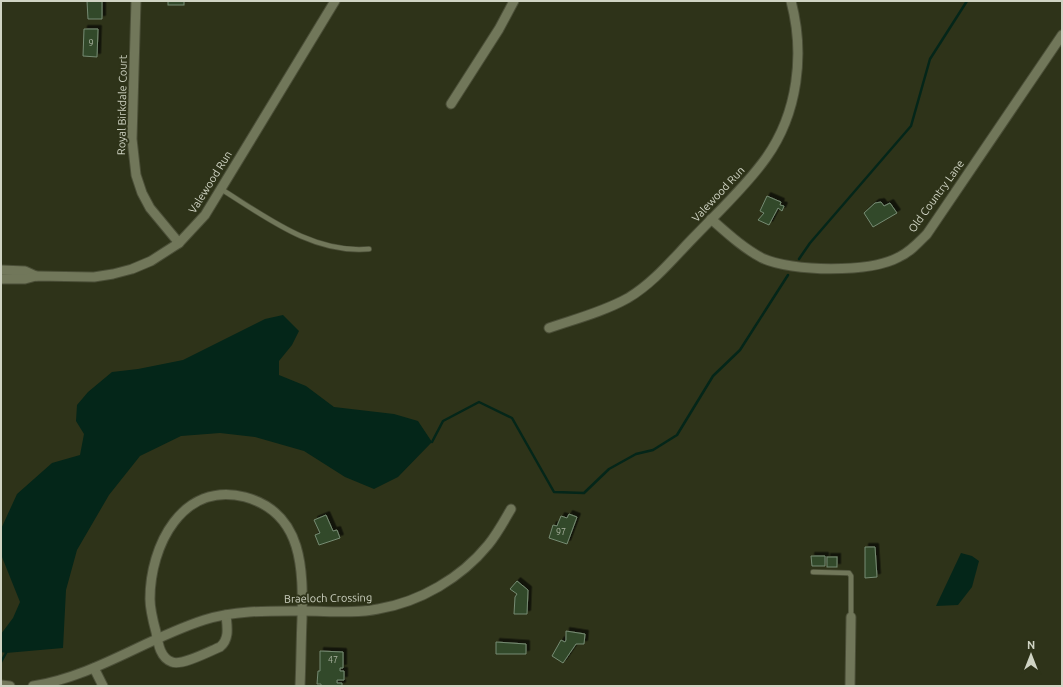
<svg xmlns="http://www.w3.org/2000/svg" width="1063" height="687" font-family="Ubuntu,sans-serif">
<defs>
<filter id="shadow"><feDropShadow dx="3.5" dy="-3.5" stdDeviation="0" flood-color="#0009"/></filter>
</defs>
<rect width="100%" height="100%" fill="#2e3319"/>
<g fill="#042619">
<polygon points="283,315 299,331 292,345 279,361 279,375 306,386 334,407 394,414 418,421 432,442 398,477 374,489 345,477 304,451 255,437 220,433 181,436 140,456 109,495 77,550 66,590 63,648 6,653 1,652 1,634 13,618 20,602 2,557 1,529 17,494 52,463 80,455 84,434 76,421 77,405 88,392 112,372 138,369 183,360 265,319"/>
<polygon points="961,553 972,556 979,561 972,587 958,605 936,606"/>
</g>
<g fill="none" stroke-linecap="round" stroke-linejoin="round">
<g stroke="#042619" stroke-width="2.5">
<polyline points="799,259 810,243 911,126 930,59 967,1"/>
<polyline points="432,442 443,421 479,402 512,418 554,492 584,493 609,469 636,454 653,450 677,435 713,376 740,350 788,275"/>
<polyline points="1,662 6,653"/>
</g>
</g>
<g fill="#31492c" stroke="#768b72" filter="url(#shadow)">
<polygon points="87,1 102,1 102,19 88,19"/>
<rect x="168" y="1" width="16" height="4"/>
<polygon points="84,29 98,29 97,57 83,56"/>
<polygon points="767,196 781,202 780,205 784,206 782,211 778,208 769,225 758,220 764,213 760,211"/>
<polygon points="881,202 884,206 890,203 897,213 873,227 864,213 875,203"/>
<polygon points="569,514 577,517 567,544 549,538 553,525 557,526 561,516 567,518"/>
<polygon points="326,515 333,531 337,530 340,538 319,545 315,535 320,533 314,520"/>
<polygon points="865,547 875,547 877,577 865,578"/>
<polygon points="811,556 825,556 825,566 812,566"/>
<rect x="827" y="557" width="10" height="10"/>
<polygon points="517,581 528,590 527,614 514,614 515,597 517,594 510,589"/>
<polygon points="566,631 585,634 584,644 576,644 563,663 552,656 561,640 565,642 566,640"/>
<polygon points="496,642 526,644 526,654 496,654"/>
<polygon points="320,651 343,652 343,668 340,668 340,671 344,671 344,680 337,680 337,683 342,683 342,686 321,686 321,684 317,684 318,671 320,671"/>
</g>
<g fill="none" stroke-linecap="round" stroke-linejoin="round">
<g stroke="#4b4f38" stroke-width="6">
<g id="service">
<path d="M 221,189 C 266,217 313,254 369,249"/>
<polyline points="813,572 849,573 851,576 851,617"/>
</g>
</g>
<g stroke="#4b4f38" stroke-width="11">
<g id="minor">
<polyline points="136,1 132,139 136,175 142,193 150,208 179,243"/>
<polyline points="451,104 499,29 514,1"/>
<path d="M 711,219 C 727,233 743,248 762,258 C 792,272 870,273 899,257 C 910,252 918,243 927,234 L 1062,35"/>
<polyline points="1,270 25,271 36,276"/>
<polyline points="1,279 25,279 36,276 94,277 113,274 132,269 151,261 179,243 205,215 335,1"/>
<path d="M 549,328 C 575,319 603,312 628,298 C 655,282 675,256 697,234 C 720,210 746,186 766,158 C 798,113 805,54 791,1"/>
<path d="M 226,615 C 227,626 230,639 220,647 C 210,651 182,666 172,662 C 160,658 158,643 156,632 C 153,621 150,610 150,599 C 150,546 182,481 245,497 C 304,513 303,571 302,619 C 301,642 301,664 300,686"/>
<polyline points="94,668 103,686"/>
<polyline points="1,685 10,686"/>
<path d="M 33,686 C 95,676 145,639 204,620 C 236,610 270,611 303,611 C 328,611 354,614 378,609 C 420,602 461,578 488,545 C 497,534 504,521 511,509"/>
<polyline points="850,686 851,617"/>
</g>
</g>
<use href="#service" stroke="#71775a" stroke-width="4.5"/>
<use href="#minor" stroke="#71775a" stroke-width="9"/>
</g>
<g text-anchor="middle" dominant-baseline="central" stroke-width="4" stroke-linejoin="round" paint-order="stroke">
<g font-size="9" fill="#a8b19e">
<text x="91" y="43">9</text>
<text x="561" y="532">97</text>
<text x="333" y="660">47</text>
</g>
<g font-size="11" fill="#d0d4c4" stroke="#2e3319">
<text transform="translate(122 105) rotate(-89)">Royal Birkdale Court</text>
<text transform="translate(210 182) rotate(-58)">Valewood Run</text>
<text transform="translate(718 194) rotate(-47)">Valewood Run</text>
<text transform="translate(936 196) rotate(-54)">Old Country Lane</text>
<text transform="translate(328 598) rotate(-1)">Braeloch Crossing</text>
</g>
</g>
<rect width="1063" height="687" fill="none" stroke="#d0d4c4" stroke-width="4"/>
<g transform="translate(1031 655)" stroke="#2e3319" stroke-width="3" paint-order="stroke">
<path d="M0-3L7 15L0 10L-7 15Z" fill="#d0d4c4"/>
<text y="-6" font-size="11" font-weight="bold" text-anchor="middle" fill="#d0d4c4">N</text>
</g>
</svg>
